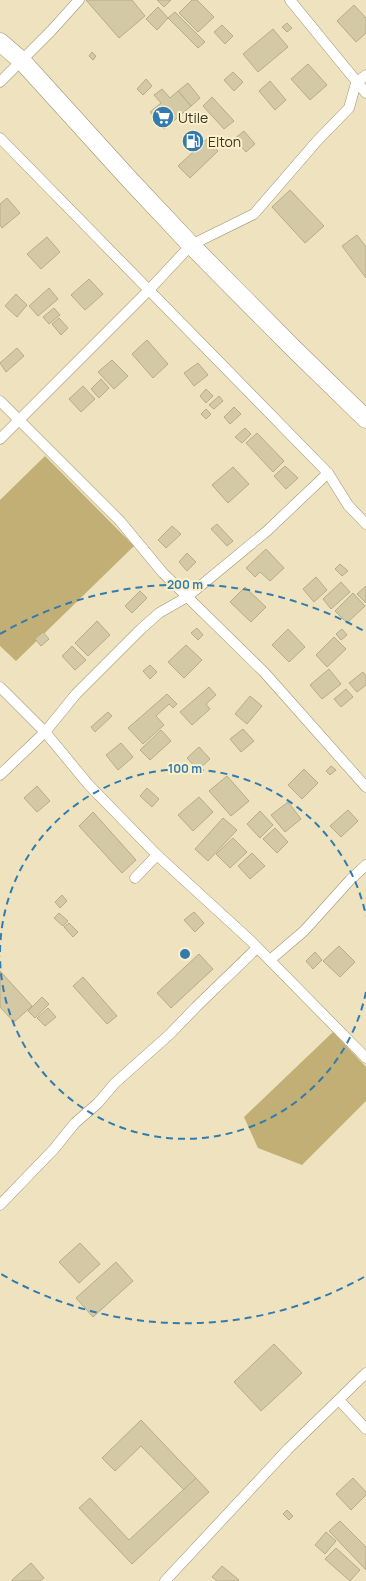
<svg xmlns="http://www.w3.org/2000/svg" width="366" height="1581" font-family="Manrope,sans-serif">
<rect width="100%" height="100%" fill="#eee3be"/>
<g fill="#c1af76">
<polygon points="45,456 134,546 16,661 0,646 0,500"/>
<polygon points="333,1032 366,1067 366,1101 302,1165 258,1148 244,1117"/>
</g>
<g fill="#d4c9a5" stroke="#b7ac89">
<polygon points="86,0 132,0 145,16 119,38"/>
<polygon points="157,0 171,0 164,7"/>
<polygon points="192,0 197,0 214,17 198,32 179,13"/>
<polygon points="354,5 366,18 366,33 356,42 337,21"/>
<polygon points="158,7 168,18 157,30 146,19"/>
<polygon points="175,12 205,42 198,48 168,18"/>
<polygon points="287,23 292,28 287,32 282,27"/>
<polygon points="222,25 233,36 225,44 214,32"/>
<polygon points="273,29 288,47 258,72 243,54"/>
<polygon points="92,52 96,56 93,60 89,56"/>
<polygon points="308,64 327,85 310,100 291,79"/>
<polygon points="233,72 243,82 234,91 224,80"/>
<polygon points="146,79 152,86 143,95 137,89"/>
<polygon points="270,81 286,100 275,110 259,91"/>
<polygon points="188,83 200,98 191,106 178,91"/>
<polygon points="162,89 170,98 178,91 191,106 164,129 150,112 161,103 154,95"/>
<polygon points="212,97 234,121 224,129 203,106"/>
<polygon points="244,131 255,144 246,152 234,139"/>
<polygon points="207,139 218,151 190,178 178,166"/>
<polygon points="290,190 324,226 305,243 272,207"/>
<polygon points="7,198 20,213 2,228 0,225 0,204"/>
<polygon points="357,235 366,247 366,278 342,246"/>
<polygon points="47,237 60,252 41,269 27,254"/>
<polygon points="89,279 103,294 85,310 71,295"/>
<polygon points="49,288 58,299 38,316 29,306"/>
<polygon points="16,294 27,305 17,317 5,306"/>
<polygon points="54,308 60,315 49,324 43,317"/>
<polygon points="59,318 68,328 61,335 52,324"/>
<polygon points="147,340 168,364 153,378 132,354"/>
<polygon points="17,348 24,356 6,372 0,363"/>
<polygon points="112,360 128,376 114,389 98,372"/>
<polygon points="198,363 208,375 194,386 184,373"/>
<polygon points="101,379 109,388 99,398 91,389"/>
<polygon points="83,386 95,399 81,412 69,399"/>
<polygon points="206,389 213,396 206,403 200,396"/>
<polygon points="219,396 223,401 214,409 209,405"/>
<polygon points="234,407 241,414 230,424 224,417"/>
<polygon points="206,409 211,414 206,419 201,414"/>
<polygon points="245,428 251,434 242,443 235,437"/>
<polygon points="257,433 284,461 273,472 246,443"/>
<polygon points="285,466 298,478 286,489 274,476"/>
<polygon points="233,467 249,484 228,503 212,485"/>
<polygon points="217,524 233,541 227,546 211,529"/>
<polygon points="172,526 181,534 166,548 158,540"/>
<polygon points="266,549 284,568 270,581 260,572 255,577 246,568"/>
<polygon points="187,553 196,562 187,571 179,562"/>
<polygon points="340,564 348,571 342,576 335,569"/>
<polygon points="316,577 327,590 314,602 303,589"/>
<polygon points="341,582 350,592 331,609 323,599"/>
<polygon points="366,586 366,603 357,594"/>
<polygon points="245,587 266,607 251,622 230,602"/>
<polygon points="140,591 147,598 132,613 125,606"/>
<polygon points="353,593 365,606 347,623 335,611"/>
<polygon points="97,621 110,635 88,656 75,643"/>
<polygon points="197,628 203,635 198,640 191,633"/>
<polygon points="288,629 305,647 289,662 272,645"/>
<polygon points="342,629 347,635 341,640 336,634"/>
<polygon points="43,632 49,639 41,646 35,639"/>
<polygon points="334,637 346,649 327,667 316,655"/>
<polygon points="186,645 202,660 184,678 168,662"/>
<polygon points="72,646 86,660 75,670 62,656"/>
<polygon points="150,665 157,672 150,679 143,671"/>
<polygon points="329,669 341,684 322,699 310,685"/>
<polygon points="363,672 366,676 366,685 357,692 349,683"/>
<polygon points="209,687 216,695 206,704 210,709 192,725 180,712"/>
<polygon points="346,689 353,697 341,707 334,699"/>
<polygon points="167,694 177,704 173,708 169,704 156,716 164,725 143,744 128,728"/>
<polygon points="250,696 262,706 247,724 235,714"/>
<polygon points="108,712 112,716 95,732 91,727"/>
<polygon points="243,729 254,741 241,752 230,739"/>
<polygon points="161,730 171,741 150,760 140,750"/>
<polygon points="121,743 133,757 118,770 106,755"/>
<polygon points="199,747 210,759 198,770 187,758"/>
<polygon points="331,766 336,770 330,775 326,771"/>
<polygon points="304,769 318,783 302,799 288,785"/>
<polygon points="227,776 249,801 231,816 209,791"/>
<polygon points="37,786 50,801 37,812 24,798"/>
<polygon points="147,788 159,799 152,807 140,796"/>
<polygon points="199,797 213,812 193,831 178,815"/>
<polygon points="288,802 301,819 285,832 271,815"/>
<polygon points="348,810 358,821 341,837 330,826"/>
<polygon points="260,811 273,825 260,838 247,824"/>
<polygon points="93,812 136,860 122,873 79,826"/>
<polygon points="223,818 237,830 208,861 195,849"/>
<polygon points="275,828 288,842 277,853 263,839"/>
<polygon points="233,838 247,852 230,868 216,854"/>
<polygon points="252,853 265,866 250,879 238,866"/>
<polygon points="62,895 67,901 60,908 55,902"/>
<polygon points="194,912 204,923 195,932 184,920"/>
<polygon points="59,913 68,921 63,926 54,918"/>
<polygon points="69,923 78,932 73,937 64,927"/>
<polygon points="339,946 355,962 340,977 323,961"/>
<polygon points="315,952 322,960 313,969 306,961"/>
<polygon points="199,954 213,969 171,1008 157,993"/>
<polygon points="0,971 32,1006 14,1022 0,1007"/>
<polygon points="83,977 117,1016 107,1024 73,986"/>
<polygon points="42,997 49,1004 35,1018 28,1011"/>
<polygon points="48,1008 56,1017 45,1026 37,1018"/>
<polygon points="80,1243 100,1264 79,1283 59,1262"/>
<polygon points="116,1262 133,1281 93,1317 76,1298"/>
<polygon points="274,1344 302,1373 261,1411 234,1382"/>
<polygon points="141,1420 196,1478 184,1490 141,1446 115,1471 102,1458"/>
<polygon points="196,1478 209,1492 132,1564 79,1508 90,1498 129,1540"/>
<polygon points="353,1478 366,1492 366,1495 351,1510 336,1494"/>
<polygon points="287,1510 293,1516 289,1520 283,1514"/>
<polygon points="340,1521 366,1547 366,1570 329,1531"/>
<polygon points="326,1532 336,1541 325,1554 315,1545"/>
<polygon points="336,1548 360,1570 350,1581 325,1559"/>
<polygon points="31,1563 44,1578 40,1581 13,1581 12,1580"/>
<polygon points="222,1566 239,1580 238,1581 217,1581 212,1577"/>
</g>
<g fill="none" stroke-linecap="round" stroke-linejoin="round">
<g stroke="#9e9471" stroke-width="11">
<g id="street">
<polyline points="290,0 366,93"/>
<polyline points="0,82 51,31 79,0"/>
<polyline points="0,138 328,473"/>
<polyline points="0,401 120,521 163,573 264,672 366,787"/>
<polyline points="0,439 149,290 191,245 254,214 317,141 349,108 356,83 366,75"/>
<polyline points="0,687 45,732 88,784 157,855 251,941 366,1058"/>
<polyline points="0,775 45,732 76,694 141,629 159,613 187,597 267,531 328,473 348,505 366,524"/>
<polyline points="135,878 157,855"/>
<polyline points="270,960 304,931 350,880 366,865"/>
<polyline points="0,1205 54,1149 75,1123 98,1103 115,1083 170,1034 196,1007 257,948"/>
<polyline points="339,1400 366,1429"/>
<polyline points="165,1581 288,1449 366,1373"/>
</g>
</g>
<g stroke="#9e9471" stroke-width="19">
<polyline id="highway" points="0,42 22,61 129,179 191,245 293,348 366,419"/>
</g>
<use href="#street" stroke="#fff" stroke-width="10"/>
<use href="#highway" stroke="#fff" stroke-width="18"/>
</g>
<g fill="none" stroke="#317baf" stroke-width="2" stroke-dasharray="7 5">
<path d="M366 992A185 185 0 0 1 0 956M0 952A185 185 0 0 1 366 916"/>
<path d="M364 1277A369 369 0 0 1 1 1274M0 634A369 369 0 0 1 364 631"/>
</g>
<defs>
<g id="supermarket-disc" transform="scale(1.15)"><circle r="9.5" fill="#317baf" stroke="#fcf0cb"/><path d="M-6-5.5h2.5l.6 2H6L4.5 2H-2.5L-4.4-4H-6ZM-1.5 3.2a1.3 1.3 0 1 0 .1 0ZM3 3.2a1.3 1.3 0 1 0 .1 0Z" fill="#fff"/></g>
<g id="fuel-disc" transform="scale(1.15)"><circle r="9.5" fill="#317baf" stroke="#fcf0cb"/><path d="M-5.5-6h7V0h2V4h1.3V-2.5L3-4.5l.8-.8L6-3V5H2.5V1h-1V6h-7ZM-4.2-4.7v3.2H.2V-4.7Z" fill="#fff"/></g>
</defs>
<g fill-rule="evenodd">
<use href="#supermarket-disc" x="163" y="117"/>
<use href="#fuel-disc" x="193" y="141"/>
</g>
<g text-anchor="middle" dominant-baseline="central" stroke-width="4" stroke-linejoin="round" paint-order="stroke">
<g font-size="14" fill="#393526" stroke="#fcf0cb" text-anchor="start">
<text x="178" y="117">Utile</text>
<text x="208" y="141">Elton</text>
</g>
</g>
<circle cx="185" cy="954" r="6" fill="#317baf" stroke="#fcf0cb" stroke-width="2"/>
<g font-size="12" text-anchor="middle" font-weight="bold" fill="#317baf" stroke="#fcf0cb" stroke-width="4" stroke-linejoin="round" paint-order="stroke">
<text x="185" y="589">200 m</text>
<text x="185" y="773">100 m</text>
</g>
</svg>
